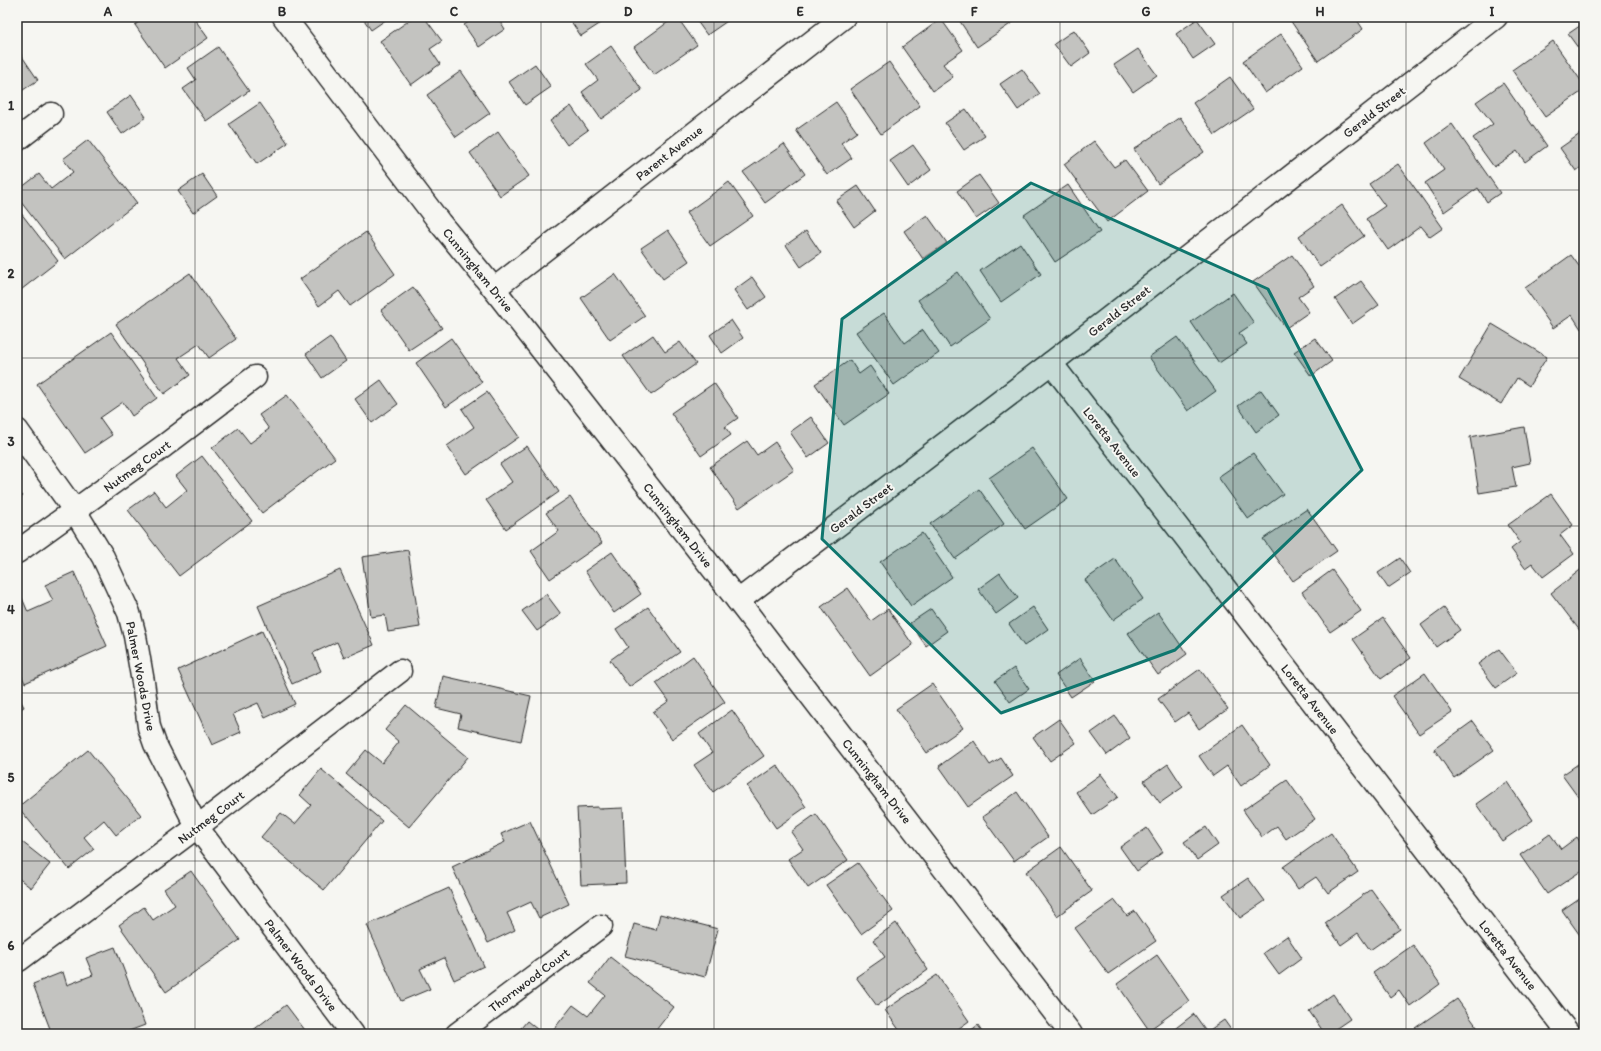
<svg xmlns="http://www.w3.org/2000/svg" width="1601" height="1051" font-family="Itim,sans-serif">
<rect width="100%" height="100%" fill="#f6f6f2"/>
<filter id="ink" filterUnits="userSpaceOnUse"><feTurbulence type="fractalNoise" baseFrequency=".025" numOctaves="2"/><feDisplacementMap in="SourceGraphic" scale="8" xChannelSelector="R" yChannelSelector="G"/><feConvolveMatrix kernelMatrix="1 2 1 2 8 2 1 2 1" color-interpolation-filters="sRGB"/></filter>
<g filter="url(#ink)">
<g fill="#c3c3c0" stroke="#2b2b2b">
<polygon points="145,17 193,17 208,38 165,68 135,25"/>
<polygon points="362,17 390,17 371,30"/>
<polygon points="414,17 424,17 442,41 430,49 440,64 411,85 380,41"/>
<polygon points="476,17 497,17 505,29 479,47 464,25"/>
<polygon points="568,17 601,17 604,21 581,36"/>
<polygon points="675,17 677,17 697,45 654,75 634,47"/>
<polygon points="694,17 733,17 707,35"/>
<polygon points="957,17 1018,17 1019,18 977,47"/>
<polygon points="1288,17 1355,17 1363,29 1318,61"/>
<polygon points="941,19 963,50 943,64 953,77 933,91 902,47"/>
<polygon points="1197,19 1215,44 1193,59 1176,34"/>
<polygon points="1584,23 1584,56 1568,34"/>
<polygon points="1074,30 1090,53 1071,67 1054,44"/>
<polygon points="1281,34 1303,66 1265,93 1243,61"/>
<polygon points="1553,41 1584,85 1584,90 1545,117 1512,70"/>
<polygon points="611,46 642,90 601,119 582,92 598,80 586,64"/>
<polygon points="218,47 249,91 206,121 183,89 196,80 188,68"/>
<polygon points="17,49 38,80 17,94"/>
<polygon points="1138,49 1157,75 1133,92 1114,65"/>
<polygon points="889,62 920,106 881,134 850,89"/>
<polygon points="535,64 551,87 525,105 509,82"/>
<polygon points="1022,69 1040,94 1018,110 1000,84"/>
<polygon points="461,71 490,113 456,137 427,95"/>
<polygon points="1230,77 1253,109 1215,135 1193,103"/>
<polygon points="1503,83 1547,146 1525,162 1517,151 1494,167 1473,138 1493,124 1476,102"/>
<polygon points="131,95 146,117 122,134 107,112"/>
<polygon points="836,102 857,132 841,143 852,158 827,175 796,130"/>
<polygon points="260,103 288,143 257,164 229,124"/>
<polygon points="571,106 588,130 567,145 550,121"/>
<polygon points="966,109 985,136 964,150 945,123"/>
<polygon points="1180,117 1204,152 1158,184 1134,149"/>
<polygon points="1452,124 1500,193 1487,202 1478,188 1444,212 1425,183 1444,170 1426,143"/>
<polygon points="498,132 529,176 500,196 470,153"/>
<polygon points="1580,134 1584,140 1584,165 1576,171 1560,148"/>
<polygon points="88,140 137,203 65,259 17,197 17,191 39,174 51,189 73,172 63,159"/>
<polygon points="1094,141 1114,167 1125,160 1148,191 1107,222 1064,164"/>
<polygon points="784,144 805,174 765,203 743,172"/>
<polygon points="913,145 931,170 908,187 890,161"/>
<polygon points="1398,164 1443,228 1430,237 1421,226 1388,250 1366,219 1385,206 1369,184"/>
<polygon points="202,174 217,196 193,213 178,191"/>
<polygon points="979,175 999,203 976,219 957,191"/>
<polygon points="729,182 753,216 710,246 686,213"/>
<polygon points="1068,185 1100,232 1055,262 1024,215"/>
<polygon points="858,186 875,211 854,227 836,201"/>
<polygon points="1342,205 1364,236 1320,267 1299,236"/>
<polygon points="17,208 58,261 17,293"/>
<polygon points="927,215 947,243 923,259 904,231"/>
<polygon points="668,230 689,261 663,279 641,248"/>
<polygon points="806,231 821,253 801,267 786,245"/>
<polygon points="366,232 395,274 350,306 339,291 319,306 300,279"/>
<polygon points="1020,243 1041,274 1001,302 980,271"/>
<polygon points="1292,255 1314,286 1298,297 1309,312 1286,328 1253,282"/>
<polygon points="1571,255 1584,273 1584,327 1581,329 1572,315 1553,328 1525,288"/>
<polygon points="958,272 990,319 950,347 918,300"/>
<polygon points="190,273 236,339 209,358 199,344 178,358 190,375 164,394 116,324"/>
<polygon points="615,274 645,316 610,340 581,298"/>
<polygon points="752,277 766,297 748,310 734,290"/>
<polygon points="1361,281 1379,305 1352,324 1335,299"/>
<polygon points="413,287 442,328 409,350 381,310"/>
<polygon points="1233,293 1254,323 1239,333 1247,344 1219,363 1191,322"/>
<polygon points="884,313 905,343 923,330 939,353 894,385 856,332"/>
<polygon points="731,320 743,338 722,353 710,335"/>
<polygon points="1492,324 1547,357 1529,386 1517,378 1501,404 1459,379"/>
<polygon points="111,332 157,398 132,416 123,402 100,418 112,435 85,453 37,384"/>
<polygon points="653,335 665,352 680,342 696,364 651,395 623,356"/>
<polygon points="330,337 346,361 322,378 306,354"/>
<polygon points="1177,337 1216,391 1188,411 1149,357"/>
<polygon points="451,338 482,382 446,407 416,363"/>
<polygon points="1315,338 1332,361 1311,376 1294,352"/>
<polygon points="850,360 859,374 870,366 889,394 844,425 815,384"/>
<polygon points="381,380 398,404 372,423 355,399"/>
<polygon points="714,383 738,418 725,427 731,435 701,456 671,413"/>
<polygon points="1261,390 1279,415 1256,432 1238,406"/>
<polygon points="487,392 519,437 466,474 447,446 474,427 462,409"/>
<polygon points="287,395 335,458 262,513 212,448 238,428 250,443 269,429 259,415"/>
<polygon points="811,417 829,443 808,458 790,432"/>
<polygon points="1524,427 1530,463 1512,467 1516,487 1479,493 1470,437"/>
<polygon points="747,441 757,455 775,442 794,470 739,508 710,467"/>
<polygon points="527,446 559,492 506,529 486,500 512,482 500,464"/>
<polygon points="1032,448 1068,499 1025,529 989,478"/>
<polygon points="1253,453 1283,494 1248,519 1218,477"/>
<polygon points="202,456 252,521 179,576 128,510 154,491 166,507 187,490 176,476"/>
<polygon points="979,489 1004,524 955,559 930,524"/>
<polygon points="17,490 23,496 17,501"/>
<polygon points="1551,494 1573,525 1560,535 1574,554 1543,577 1532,563 1525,568 1511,549 1520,542 1508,525"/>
<polygon points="570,497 602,543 550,579 531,551 559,531 546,513"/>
<polygon points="1307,509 1337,551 1293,581 1263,539"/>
<polygon points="922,533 952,577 911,606 880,562"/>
<polygon points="408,550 420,627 388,632 385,615 371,617 362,557"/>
<polygon points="612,552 641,594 614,613 585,571"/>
<polygon points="1400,558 1410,573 1388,588 1378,573"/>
<polygon points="1115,559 1143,599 1113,620 1085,580"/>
<polygon points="1584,567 1584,636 1551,593"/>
<polygon points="340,570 374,645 344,658 337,642 313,653 321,671 292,684 258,606"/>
<polygon points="1332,570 1361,611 1330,632 1302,592"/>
<polygon points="74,572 107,646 25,683 17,666 17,601 22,598 28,612 53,601 45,585"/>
<polygon points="1000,573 1018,598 996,614 978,589"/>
<polygon points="848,588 871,621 888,609 913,645 870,676 821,607"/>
<polygon points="546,594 561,614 537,631 522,611"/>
<polygon points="648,607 680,652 629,687 610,660 628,647 616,629"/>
<polygon points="1033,607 1048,629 1024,646 1009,624"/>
<polygon points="1444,608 1460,630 1436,647 1421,625"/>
<polygon points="931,609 947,631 926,646 910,623"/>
<polygon points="1158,612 1187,654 1158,675 1128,633"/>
<polygon points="1383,618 1411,658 1381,679 1353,639"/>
<polygon points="262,631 295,704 265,718 258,703 233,714 241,732 212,745 178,670"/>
<polygon points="1499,649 1517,673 1496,688 1478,664"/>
<polygon points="693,656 725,702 672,739 653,712 669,701 656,683"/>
<polygon points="1080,658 1095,681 1071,697 1056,675"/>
<polygon points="1014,668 1029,689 1010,702 995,681"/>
<polygon points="1200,669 1228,709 1199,729 1188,713 1175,722 1158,699"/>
<polygon points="1425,673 1452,712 1419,734 1392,696"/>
<polygon points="443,676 531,696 521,741 458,727 461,714 436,708"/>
<polygon points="932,684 963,728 927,753 896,709"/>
<polygon points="17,694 24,707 17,711"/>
<polygon points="406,705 468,757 409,827 346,774 366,750 382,763 399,742 385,730"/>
<polygon points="732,710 764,756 713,792 694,765 712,753 699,734"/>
<polygon points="1115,716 1130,738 1107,755 1091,733"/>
<polygon points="1059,719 1076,743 1050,761 1033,737"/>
<polygon points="1473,721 1494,750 1454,778 1434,749"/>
<polygon points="1242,725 1270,765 1241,786 1227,766 1213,776 1199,756"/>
<polygon points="974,741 990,765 1001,758 1013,776 968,807 939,766"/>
<polygon points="88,750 141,815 116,835 104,820 84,837 94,849 69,869 18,807"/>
<polygon points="1584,760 1584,793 1578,797 1562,775"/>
<polygon points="1168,764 1183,787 1160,803 1144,781"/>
<polygon points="777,765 806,807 776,828 747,786"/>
<polygon points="321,769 382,821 324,890 261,837 281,813 295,824 311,805 300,795"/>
<polygon points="1101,774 1118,797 1092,815 1076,792"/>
<polygon points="1287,780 1315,819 1286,839 1277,826 1262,837 1243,810"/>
<polygon points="1507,782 1533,820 1502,841 1476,804"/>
<polygon points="1017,792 1048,837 1014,861 982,817"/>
<polygon points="598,807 598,809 623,808 626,883 581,885 577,808"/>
<polygon points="816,814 848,860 808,888 788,859 803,849 791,832"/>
<polygon points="530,821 569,904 539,918 531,902 507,913 515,930 488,943 452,867 505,842 501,834"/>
<polygon points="1206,827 1218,845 1197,860 1184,842"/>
<polygon points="1147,828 1163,852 1137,871 1120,847"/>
<polygon points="1331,833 1358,872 1328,893 1316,877 1298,889 1283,867"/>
<polygon points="1550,834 1561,849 1577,837 1584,848 1584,869 1547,894 1520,855"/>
<polygon points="17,838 50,864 31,888 17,877"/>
<polygon points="1061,847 1092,891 1057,916 1026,872"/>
<polygon points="858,863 893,911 861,934 826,885"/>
<polygon points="191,871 240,940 166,992 119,925 144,907 153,920 175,905 164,889"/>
<polygon points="1248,878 1265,901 1240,918 1223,895"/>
<polygon points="449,888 484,966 454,980 444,958 420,969 430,989 401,1001 367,925"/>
<polygon points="1371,889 1400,929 1370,950 1358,933 1341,945 1325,923"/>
<polygon points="1584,895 1584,941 1562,910"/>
<polygon points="1115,900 1127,916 1135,911 1156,941 1108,974 1075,928"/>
<polygon points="660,914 718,929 705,977 625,956 634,924 656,930"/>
<polygon points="896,923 928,970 877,1006 856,977 885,957 873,940"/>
<polygon points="1287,936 1302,958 1279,975 1263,953"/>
<polygon points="1413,945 1440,984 1410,1006 1399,990 1390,997 1373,973"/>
<polygon points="115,947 145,1025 121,1034 52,1034 33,984 63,972 67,985 93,975 86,958"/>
<polygon points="1157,955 1189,1001 1149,1030 1117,984"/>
<polygon points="610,957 674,1007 653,1034 559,1034 553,1030 573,1005 588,1016 605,995 590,983"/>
<polygon points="937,975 969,1021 951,1034 902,1034 885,1010"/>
<polygon points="1333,994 1350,1019 1328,1034 1325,1034 1309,1011"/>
<polygon points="1457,999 1482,1034 1419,1034 1415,1028"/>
<polygon points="286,1005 308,1034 248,1034"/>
<polygon points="1194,1014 1207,1032 1224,1020 1234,1034 1168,1034"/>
<polygon points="527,1021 543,1034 516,1034"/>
<polygon points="978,1025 984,1034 966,1034"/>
</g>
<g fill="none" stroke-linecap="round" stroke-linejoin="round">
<g stroke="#2b2b2b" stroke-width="25">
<g id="street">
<polyline points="284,17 440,223 494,289 738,601 1071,1034"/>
<polyline points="17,140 51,114"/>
<polyline points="494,289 844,17"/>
<polyline points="1051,363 1569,1034"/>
<polyline points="17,430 75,511 103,557 129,613 135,636 143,682 149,727 155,744 197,827 353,1034"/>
<polyline points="17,552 164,446 255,377"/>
<polyline points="738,601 1051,363 1496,17"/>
<polyline points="19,960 197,827 400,671"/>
<polyline points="457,1034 601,926"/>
</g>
</g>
<use href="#street" stroke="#f6f6f2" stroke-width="22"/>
</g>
</g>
<path fill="#0f766e" fill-opacity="0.2" stroke="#0f766e" stroke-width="3" stroke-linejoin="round" d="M 1031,183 L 1268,289 L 1362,470 L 1175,650 L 1001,713 L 822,539 L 842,319 Z"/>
<path fill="none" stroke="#2b2b2b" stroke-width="1" stroke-opacity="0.55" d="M 195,17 L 195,1034M 368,17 L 368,1034M 541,17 L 541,1034M 714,17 L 714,1034M 887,17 L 887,1034M 1060,17 L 1060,1034M 1233,17 L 1233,1034M 1406,17 L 1406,1034M 17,190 L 1584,190M 17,358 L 1584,358M 17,526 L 1584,526M 17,693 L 1584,693M 17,861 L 1584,861"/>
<g text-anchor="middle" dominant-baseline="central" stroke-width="4" stroke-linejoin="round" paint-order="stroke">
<g font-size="13" fill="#2b2b2b" stroke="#f6f6f2">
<text transform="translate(1374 112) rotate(-38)">Gerald Street</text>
<text transform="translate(669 153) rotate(-38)">Parent Avenue</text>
<text transform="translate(478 270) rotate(51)">Cunningham Drive</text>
<text transform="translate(1119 311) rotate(-38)">Gerald Street</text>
<text transform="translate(1112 442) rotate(52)">Loretta Avenue</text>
<text transform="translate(137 466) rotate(-36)">Nutmeg Court</text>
<text transform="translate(861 508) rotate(-37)">Gerald Street</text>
<text transform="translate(678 525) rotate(52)">Cunningham Drive</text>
<text transform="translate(141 676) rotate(79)">Palmer Woods Drive</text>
<text transform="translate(1310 699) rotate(52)">Loretta Avenue</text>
<text transform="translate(877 781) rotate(52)">Cunningham Drive</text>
<text transform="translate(211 817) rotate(-37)">Nutmeg Court</text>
<text transform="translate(1508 955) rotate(52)">Loretta Avenue</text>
<text transform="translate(301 965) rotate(53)">Palmer Woods Drive</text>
<text transform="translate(529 980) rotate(-37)">Thornwood Court</text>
</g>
</g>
<rect width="1601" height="1051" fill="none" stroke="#f6f6f2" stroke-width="44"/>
<rect x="22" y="22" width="1557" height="1007" fill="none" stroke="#2b2b2b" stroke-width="1.5"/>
<g font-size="13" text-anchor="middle" font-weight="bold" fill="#2b2b2b">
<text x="108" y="16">A</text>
<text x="282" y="16">B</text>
<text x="454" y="16">C</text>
<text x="628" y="16">D</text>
<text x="800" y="16">E</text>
<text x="974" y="16">F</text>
<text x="1146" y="16">G</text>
<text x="1320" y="16">H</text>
<text x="1492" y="16">I</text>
<text x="11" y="110">1</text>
<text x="11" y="278">2</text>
<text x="11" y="446">3</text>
<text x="11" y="614">4</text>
<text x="11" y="782">5</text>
<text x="11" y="950">6</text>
</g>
</svg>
